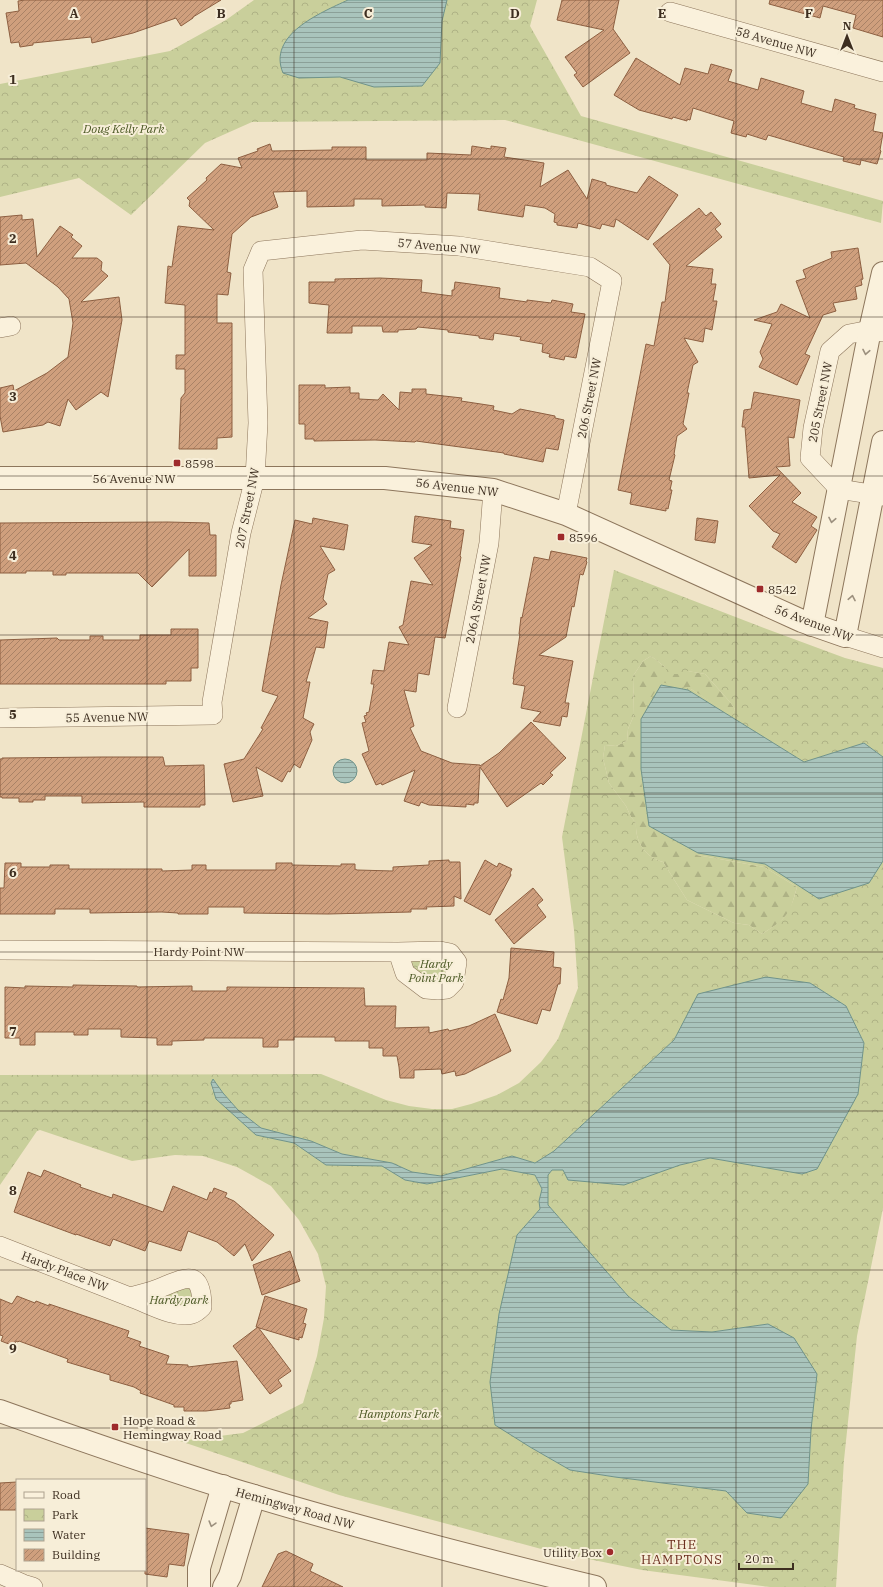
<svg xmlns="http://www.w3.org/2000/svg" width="883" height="1587" font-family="'IBM Plex Serif',serif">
<defs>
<pattern id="forest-firs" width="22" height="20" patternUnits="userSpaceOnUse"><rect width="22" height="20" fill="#c9cf9b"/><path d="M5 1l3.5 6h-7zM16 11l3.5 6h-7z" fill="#aeb285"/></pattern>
<pattern id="park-crowns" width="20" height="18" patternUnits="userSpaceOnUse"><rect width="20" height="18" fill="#c9cf9b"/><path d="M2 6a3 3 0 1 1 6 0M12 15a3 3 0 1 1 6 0" fill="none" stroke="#aeb285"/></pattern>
<pattern id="water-rules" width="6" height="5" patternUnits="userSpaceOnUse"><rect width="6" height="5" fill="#a9c4bc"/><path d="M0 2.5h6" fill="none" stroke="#8ba098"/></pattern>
<pattern id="building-hatch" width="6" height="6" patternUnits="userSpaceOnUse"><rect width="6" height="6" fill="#cf9f7d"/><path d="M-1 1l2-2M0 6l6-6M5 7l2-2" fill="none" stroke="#a98266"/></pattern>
</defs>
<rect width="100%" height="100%" fill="#f0e4c8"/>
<path fill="url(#forest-firs)" d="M 651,656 L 665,667 L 705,674 L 730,702 L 735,709 L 732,716 L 691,689 L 639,727 L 697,855 L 764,867 L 797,887 L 790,911 L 779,923 L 762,934 L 749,925 L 734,923 L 687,900 L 663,862 C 645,857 635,842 636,823 L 631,817 L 626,806 L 609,783 L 603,758 L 605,745 L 616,746 L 627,741 L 628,729 L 634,715 L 633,676 L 643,661 Z"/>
<g fill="url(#park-crowns)" fill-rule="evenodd">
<polygon points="254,0 537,0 530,26 581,116 883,201 881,223 505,120 252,122 205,143 131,215 79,178 0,197 0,84 170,51 226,20"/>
<path d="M 614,570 L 764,628 L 845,658 L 883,668 L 883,757 L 864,743 L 804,762 L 688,690 L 661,685 L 641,719 L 641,769 L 650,826 L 698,853 L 765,864 L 790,880 L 868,883 L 883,861 L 883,1208 L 857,1336 L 844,1460 L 836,1587 L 770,1587 L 642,1570 L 545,1550 L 339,1495 L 180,1441 L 243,1433 L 303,1403 L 317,1356 L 324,1318 L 326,1286 L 318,1254 L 299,1220 L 271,1186 L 237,1167 L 203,1156 L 175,1155 L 132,1161 L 40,1130 L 37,1131 L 0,1185 L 0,1075 L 321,1074 L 386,1100 L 409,1106 L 432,1109 L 452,1109 L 471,1104 L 497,1095 L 519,1083 L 541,1062 L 558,1039 L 578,988 L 574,930 L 562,837 ZM 651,656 L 665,667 L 668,674 L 683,674 L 687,671 L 705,674 L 730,702 L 735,709 L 732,715 L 691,689 L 661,682 L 640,716 L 639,727 L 639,770 L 649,828 L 697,855 L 764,867 L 797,887 C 789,916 787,918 762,934 L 749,925 L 734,923 L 687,900 L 663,862 C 645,857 635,842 636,823 L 631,817 L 626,806 L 609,783 L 603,758 L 605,745 L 616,746 L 627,741 L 628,729 L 634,715 L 633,676 L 643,661 ZM 766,977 L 810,983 L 846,1006 L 864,1043 L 858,1094 L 744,1163 L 710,1158 L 680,1165 L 552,1170 L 548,1175 L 548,1205 L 628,1296 L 671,1330 L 712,1332 L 768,1324 L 811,1430 L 808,1484 L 748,1513 L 727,1491 L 615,1477 L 570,1470 L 530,1447 L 496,1425 L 517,1235 L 540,1209 L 539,1201 L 542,1189 L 535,1175 L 502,1169 L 427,1184 L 405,1180 L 382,1166 L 326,1165 L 294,1143 L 256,1135 L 212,1090 L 211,1083 L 213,1079 L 223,1093 L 238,1110 L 261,1128 L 311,1141 L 342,1154 L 392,1163 L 412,1172 L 442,1176 L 512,1156 L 535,1163 L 554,1151 L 674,1040 L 699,994 Z"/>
<polygon points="405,957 448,958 448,982 419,979"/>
<polygon points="200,1284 193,1314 145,1296"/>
</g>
<g fill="url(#water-rules)" stroke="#6f938a">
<path d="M 348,0 L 447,0 L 442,21 L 440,63 L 422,86 L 374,87 L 340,77 L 299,78 L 283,73 C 267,35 320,13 348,0 Z"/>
<polygon points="661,685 688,690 804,762 864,743 883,757 883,861 869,883 819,899 765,864 698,853 649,826 641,769 641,719"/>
<circle cx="345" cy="771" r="12"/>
<polygon points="766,977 810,983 846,1006 864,1043 858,1094 817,1169 802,1174 710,1158 680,1165 624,1185 568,1180 563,1170 552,1170 548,1175 548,1205 628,1296 671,1330 712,1332 768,1324 794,1338 817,1374 811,1430 808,1484 781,1518 747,1513 726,1491 615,1477 570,1470 530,1447 495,1425 490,1382 499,1314 517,1235 540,1209 539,1201 542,1189 535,1175 502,1169 427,1184 405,1180 382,1166 326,1165 294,1143 256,1135 216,1099 211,1083 213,1079 223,1093 238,1110 261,1128 311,1141 342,1154 392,1163 412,1172 441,1176 512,1156 535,1163 554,1151 674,1040 698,994"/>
</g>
<g fill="url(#building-hatch)" stroke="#8d5f41">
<polygon points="25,0 221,0 193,17 193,18 181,26 176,18 133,33 92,43 91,37 33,43 33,45 20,47 19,42 11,43 6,13 19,11 18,1"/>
<polygon points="562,0 619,0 613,29 630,53 583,87 574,75 577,73 565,57 604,30 557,20"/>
<polygon points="770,0 883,0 883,37 853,28 856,15 823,6 820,18 769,4"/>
<polygon points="636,58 680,85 685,68 708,74 711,64 732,70 728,81 758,90 761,78 804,91 801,103 832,112 835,99 855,105 854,108 876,114 873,131 883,133 880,150 881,151 877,164 861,160 860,165 843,161 844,157 768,135 766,140 747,134 746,137 731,133 734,121 693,108 690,120 687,119 687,121 673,117 672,119 639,110 614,95"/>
<polygon points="270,144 272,151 332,150 332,147 366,147 366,160 427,160 427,153 471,155 472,146 491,149 491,146 506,148 504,157 544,163 540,187 568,170 587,199 592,179 606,183 606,185 637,193 649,176 678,195 648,240 616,219 614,227 602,224 600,229 578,223 577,228 557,225 557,223 554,222 555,214 545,208 525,205 523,217 478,210 480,194 447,193 446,208 425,207 425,205 382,206 382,199 354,199 354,206 307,207 307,191 273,192 278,207 251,217 232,234 227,272 231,273 228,295 217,294 217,323 232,323 232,437 217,438 217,449 179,449 181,398 185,393 185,369 176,369 176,355 185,355 185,305 165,303 168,266 172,267 178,226 214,230 189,206 190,201 187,198 207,180 206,178 221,164 242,168 238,158 258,151 257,149"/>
<polygon points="699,208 706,216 711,212 721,224 715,229 722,237 686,266 713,269 711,284 716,284 713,301 717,301 712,330 705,328 703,342 684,338 698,362 693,365 687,393 689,393 683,424 687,429 677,436 674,454 675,455 669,480 672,481 670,490 672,490 668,509 666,508 666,511 630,504 632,493 618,490 646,344 654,346 662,302 665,302 670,265 653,244"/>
<polygon points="22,215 22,220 33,219 37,257 60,226 73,235 71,237 82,246 72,258 97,258 102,262 101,270 108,276 81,302 119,297 122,320 108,397 101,392 76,410 68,399 60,426 48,422 43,425 3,432 0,416 0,388 13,385 14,391 47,373 68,357 73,323 69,299 58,287 26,263 0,265 0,217"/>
<polygon points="858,248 863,279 861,280 862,285 855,287 857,299 833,303 836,311 823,315 805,354 810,356 797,385 759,367 763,359 760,352 772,324 754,320 777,312 781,304 810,318 796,281 806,278 803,270 832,258 831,252"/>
<polygon points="380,278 422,280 421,292 452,296 452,290 454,290 455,282 500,288 499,298 527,302 527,300 551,303 552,300 573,304 571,312 585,314 576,358 565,356 564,360 549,357 550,354 542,352 543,344 520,340 521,337 494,333 493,340 479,338 479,336 448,332 448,330 418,327 416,329 398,330 398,332 383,332 382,326 352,326 352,333 327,333 329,305 309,303 309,282 335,282 335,279"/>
<polygon points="299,385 325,385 325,388 350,387 350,393 359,393 359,399 378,400 383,394 399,410 400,392 412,393 412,389 426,389 426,394 462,398 461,401 494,406 493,410 512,414 520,409 555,416 555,418 564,420 558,450 546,448 543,462 504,454 504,453 416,441 415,442 375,440 314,441 314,439 305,439 305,424 299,424"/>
<polygon points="754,392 800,400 794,438 788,437 790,466 776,467 801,493 792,502 817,517 811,526 817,530 796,563 772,547 780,534 773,531 749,506 780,475 749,478 745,427 742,427 744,410 751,409"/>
<polygon points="415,516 451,521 450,528 464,530 460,556 461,557 445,638 435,637 429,675 418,673 416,692 404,690 414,726 410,728 421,751 452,763 480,765 480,766 499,753 531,722 566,758 550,773 553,775 543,785 541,783 507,807 480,767 478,803 474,803 474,805 466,804 466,807 429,805 421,802 419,806 404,801 415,770 382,785 381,783 376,785 362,754 369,751 362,723 366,722 364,716 367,715 366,713 369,712 374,684 371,684 373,670 384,671 389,642 409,645 399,627 403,625 411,581 433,585 414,558 432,545 412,542"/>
<polygon points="313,518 348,525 344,550 320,546 335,570 328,574 323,599 327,604 308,618 328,622 324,648 316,647 306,682 310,682 303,718 314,724 310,732 312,740 300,768 294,764 290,772 288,771 282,782 256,767 263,796 233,802 224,764 244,759 263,729 261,728 278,696 262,691 281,585 295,520 312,524"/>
<polygon points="697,518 718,521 715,543 695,540"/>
<polygon points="168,522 209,523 210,535 216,535 216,576 189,576 189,549 152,587 138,573 66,573 66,575 53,575 53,571 26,571 26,573 0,573 0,523"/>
<polygon points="551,551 587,558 586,561 587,562 583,575 580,574 574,607 572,606 566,637 539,655 573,661 565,703 569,703 567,717 562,716 560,726 533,721 541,712 521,708 525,686 513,684 514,679 513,679 520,634 519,634 521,617 522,618 534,557 549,560"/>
<polygon points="171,629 198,629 198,668 191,668 191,681 166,681 166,684 0,684 0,640 57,638 59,640 90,640 90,636 103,636 103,640 140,640 140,635 171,635"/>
<polygon points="102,757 163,757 165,766 204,765 205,805 200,805 200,807 144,807 144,802 82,803 82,796 45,796 45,800 33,800 33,802 19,802 19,798 2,798 2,797 0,797 0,759 2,759 2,758"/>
<polygon points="449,860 449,862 460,862 461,899 454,896 454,906 426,907 427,909 411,909 411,912 328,914 244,913 244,907 208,907 208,914 178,914 178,913 162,912 90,913 90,909 55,909 55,914 0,914 0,888 4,888 5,863 21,863 21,867 50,867 50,865 69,865 69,869 162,869 162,871 192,870 192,865 206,865 206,870 276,870 276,863 292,863 292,865 341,866 341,864 355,864 355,869 357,870 393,871 393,867 429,865 429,861"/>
<polygon points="485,860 497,867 499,863 512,869 510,873 511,875 490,915 464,901"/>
<polygon points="533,888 543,900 537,905 546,917 514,944 495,920"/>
<polygon points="511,948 554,952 553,967 561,968 560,984 558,984 550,1011 542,1009 537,1024 497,1012 501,999 503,1000 509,978"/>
<polygon points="73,985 137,986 137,987 192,986 192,991 227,991 227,987 364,988 365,1006 396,1006 395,1028 429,1027 429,1033 448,1029 449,1031 469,1026 495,1014 511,1051 465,1074 456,1076 455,1071 442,1074 441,1069 414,1070 414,1078 400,1078 399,1067 397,1056 383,1056 383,1048 369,1048 369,1041 335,1041 335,1037 294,1037 294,1040 278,1040 278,1047 263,1047 263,1038 204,1038 204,1040 172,1041 172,1045 157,1045 157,1038 121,1037 121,1029 88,1029 88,1035 74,1035 74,1032 35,1032 35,1045 20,1045 20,1038 5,1038 5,987 25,988 25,986 73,987"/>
<polygon points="44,1170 81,1185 80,1187 112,1198 113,1194 163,1212 173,1186 207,1200 210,1192 212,1193 214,1188 227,1193 225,1197 234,1201 274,1235 252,1261 245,1244 234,1256 217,1242 188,1231 181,1251 149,1241 145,1251 113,1239 110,1246 76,1234 76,1235 14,1212 28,1172 41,1177"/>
<polygon points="290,1251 300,1281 262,1295 253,1265"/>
<polygon points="17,1296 35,1303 36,1301 49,1306 49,1304 129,1331 127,1337 141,1342 139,1346 169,1356 166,1364 188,1365 188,1367 237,1361 243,1400 231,1402 231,1404 229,1404 230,1408 206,1411 184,1411 184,1407 174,1407 174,1405 140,1393 141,1391 134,1387 110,1380 110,1375 67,1362 68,1359 19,1341 18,1342 16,1341 14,1346 1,1341 3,1336 0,1335 0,1299 12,1304"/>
<polygon points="265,1296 307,1309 303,1323 306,1324 302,1338 299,1337 299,1340 256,1327"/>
<polygon points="258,1327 291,1371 278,1380 282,1386 270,1394 233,1346"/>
<polygon points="17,1482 17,1510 0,1510 0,1483"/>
<polygon points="145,1528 189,1534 184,1566 169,1564 167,1577 145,1574"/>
<polygon points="286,1551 313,1564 310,1571 343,1587 262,1587 278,1554"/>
</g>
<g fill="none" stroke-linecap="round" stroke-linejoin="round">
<g stroke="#8d765c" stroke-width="20">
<g id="minor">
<polyline points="670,12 883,72"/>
<polyline points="0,328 11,326"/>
<polyline points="883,332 870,330 849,334 830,351 813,428 810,458 839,489 883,496"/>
<polyline points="845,636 883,648"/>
<polyline points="457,708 489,543 493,490"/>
<polyline points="0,718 213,715 212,702 241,533 255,478 258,423 253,270 261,251 362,240 459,246 590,267 612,281 566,514"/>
<polyline points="0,950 398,952 405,973 426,989 438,990 447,989 454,982 457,962 450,953 440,951 398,952"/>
<path d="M 0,1246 L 130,1297 C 148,1303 174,1319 192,1314 C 196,1313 199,1310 202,1307 C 202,1264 182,1280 155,1290 C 147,1293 138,1295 130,1297"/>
<polyline points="0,1574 23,1584 33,1587"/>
</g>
</g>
<g stroke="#8d765c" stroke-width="24">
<g id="tertiary">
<polyline points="0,478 385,478 493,490 566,514 802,621 845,636 883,442"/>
<polyline points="812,625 870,330 883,273"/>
<path d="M 0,1411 C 84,1441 169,1471 254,1496 C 367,1530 481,1559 595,1587"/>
<polyline points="199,1587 199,1568 223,1486"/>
<polyline points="224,1587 230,1576 254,1496"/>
</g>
</g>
<use href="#minor" stroke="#faf1dc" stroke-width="19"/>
<use href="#tertiary" stroke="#faf1dc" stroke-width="22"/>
</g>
<defs><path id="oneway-chevron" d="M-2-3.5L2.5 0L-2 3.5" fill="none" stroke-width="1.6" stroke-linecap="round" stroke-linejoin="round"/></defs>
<g stroke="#9c907e">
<use href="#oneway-chevron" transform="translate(866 352) rotate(101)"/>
<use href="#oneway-chevron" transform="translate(832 520) rotate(101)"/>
<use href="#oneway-chevron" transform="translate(852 598) rotate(-79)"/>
<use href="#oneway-chevron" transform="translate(212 1524) rotate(106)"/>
</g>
<path fill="none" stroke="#3d2e20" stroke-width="1" stroke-opacity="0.55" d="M 147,0 L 147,1587M 294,0 L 294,1587M 442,0 L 442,1587M 589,0 L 589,1587M 736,0 L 736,1587M 0,159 L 883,159M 0,317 L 883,317M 0,476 L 883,476M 0,635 L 883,635M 0,794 L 883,794M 0,952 L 883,952M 0,1111 L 883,1111M 0,1270 L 883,1270M 0,1428 L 883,1428"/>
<g fill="#9e2a2b" stroke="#f7eed8" stroke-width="1.5">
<rect x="173" y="459" width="8" height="8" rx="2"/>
<rect x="557" y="533" width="8" height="8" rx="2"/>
<rect x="756" y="585" width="8" height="8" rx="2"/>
<rect x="111" y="1423" width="8" height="8" rx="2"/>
<circle cx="610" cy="1552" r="4"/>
</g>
<g text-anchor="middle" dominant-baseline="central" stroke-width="4" stroke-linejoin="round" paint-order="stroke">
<g font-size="12" fill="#3d2e20" stroke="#f7eed8">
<text transform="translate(776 42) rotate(16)">58 Avenue NW</text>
<text transform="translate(439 246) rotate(5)">57 Avenue NW</text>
<text transform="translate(589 398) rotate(-79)">206 Street NW</text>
<text transform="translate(820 402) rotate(-79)">205 Street NW</text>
<text x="134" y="478">56 Avenue NW</text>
<text transform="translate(457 487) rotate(7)">56 Avenue NW</text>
<text transform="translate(247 508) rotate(-79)">207 Street NW</text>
<text transform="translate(478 599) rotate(-79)">206A Street NW</text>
<text transform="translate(814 623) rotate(21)">56 Avenue NW</text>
<text transform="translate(107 717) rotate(-1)">55 Avenue NW</text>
<text x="199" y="951">Hardy Point NW</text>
<text transform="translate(65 1271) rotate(21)">Hardy Place NW</text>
<text transform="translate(295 1508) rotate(16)">Hemingway Road NW</text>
</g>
<g font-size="12" font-style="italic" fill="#4d5a26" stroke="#f7eed8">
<text x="124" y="128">Doug Kelly Park</text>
<text x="436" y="963">Hardy<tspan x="436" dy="14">Point Park</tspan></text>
<text x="179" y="1299">Hardy park</text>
<text x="399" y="1413">Hamptons Park</text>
</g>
<g font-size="12" fill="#3d2e20" stroke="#f7eed8" text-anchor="start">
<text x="185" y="463">8598</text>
<text x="569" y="537">8596</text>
<text x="768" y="589">8542</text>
<text x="123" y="1420">Hope Road &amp;<tspan x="123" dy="14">Hemingway Road</tspan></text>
<text x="602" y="1552" text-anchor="end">Utility Box</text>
</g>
<g font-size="13" letter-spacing="1" fill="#6b2e1e" stroke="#f7eed8">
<text x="682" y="1544">THE<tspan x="682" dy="15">HAMPTONS</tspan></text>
</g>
</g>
<g font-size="13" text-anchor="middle" font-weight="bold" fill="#3d2e20" stroke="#f7eed8" stroke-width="4" stroke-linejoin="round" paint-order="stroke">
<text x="74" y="18">A</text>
<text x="221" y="18">B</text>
<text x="368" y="18">C</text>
<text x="515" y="18">D</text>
<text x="662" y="18">E</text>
<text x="809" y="18">F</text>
<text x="13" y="84">1</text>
<text x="13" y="243">2</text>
<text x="13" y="401">3</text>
<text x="13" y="560">4</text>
<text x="13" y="719">5</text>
<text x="13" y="877">6</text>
<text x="13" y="1036">7</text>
<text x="13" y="1195">8</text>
<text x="13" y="1353">9</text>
</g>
<rect x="16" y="1479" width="130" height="92" fill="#f7eed8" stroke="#ada18e"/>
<rect x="24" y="1492" width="20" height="6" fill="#faf1dc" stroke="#ada18e"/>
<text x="52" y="1499" font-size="12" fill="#3d2e20">Road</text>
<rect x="24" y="1509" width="20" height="12" fill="url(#park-crowns)" stroke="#ada18e"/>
<text x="52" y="1519" font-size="12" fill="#3d2e20">Park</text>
<rect x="24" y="1529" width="20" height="12" fill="url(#water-rules)" stroke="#ada18e"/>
<text x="52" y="1539" font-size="12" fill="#3d2e20">Water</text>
<rect x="24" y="1549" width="20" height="12" fill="url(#building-hatch)" stroke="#ada18e"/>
<text x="52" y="1559" font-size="12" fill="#3d2e20">Building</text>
<g transform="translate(847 36)" stroke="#f7eed8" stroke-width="3" paint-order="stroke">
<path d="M0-3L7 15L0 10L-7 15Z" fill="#3d2e20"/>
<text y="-6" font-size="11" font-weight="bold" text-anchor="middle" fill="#3d2e20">N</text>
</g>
<path d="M739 1563v6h54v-6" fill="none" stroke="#3d2e20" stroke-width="2"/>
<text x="745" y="1563" font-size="12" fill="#3d2e20" stroke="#f7eed8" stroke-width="3" paint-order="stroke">20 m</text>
</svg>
